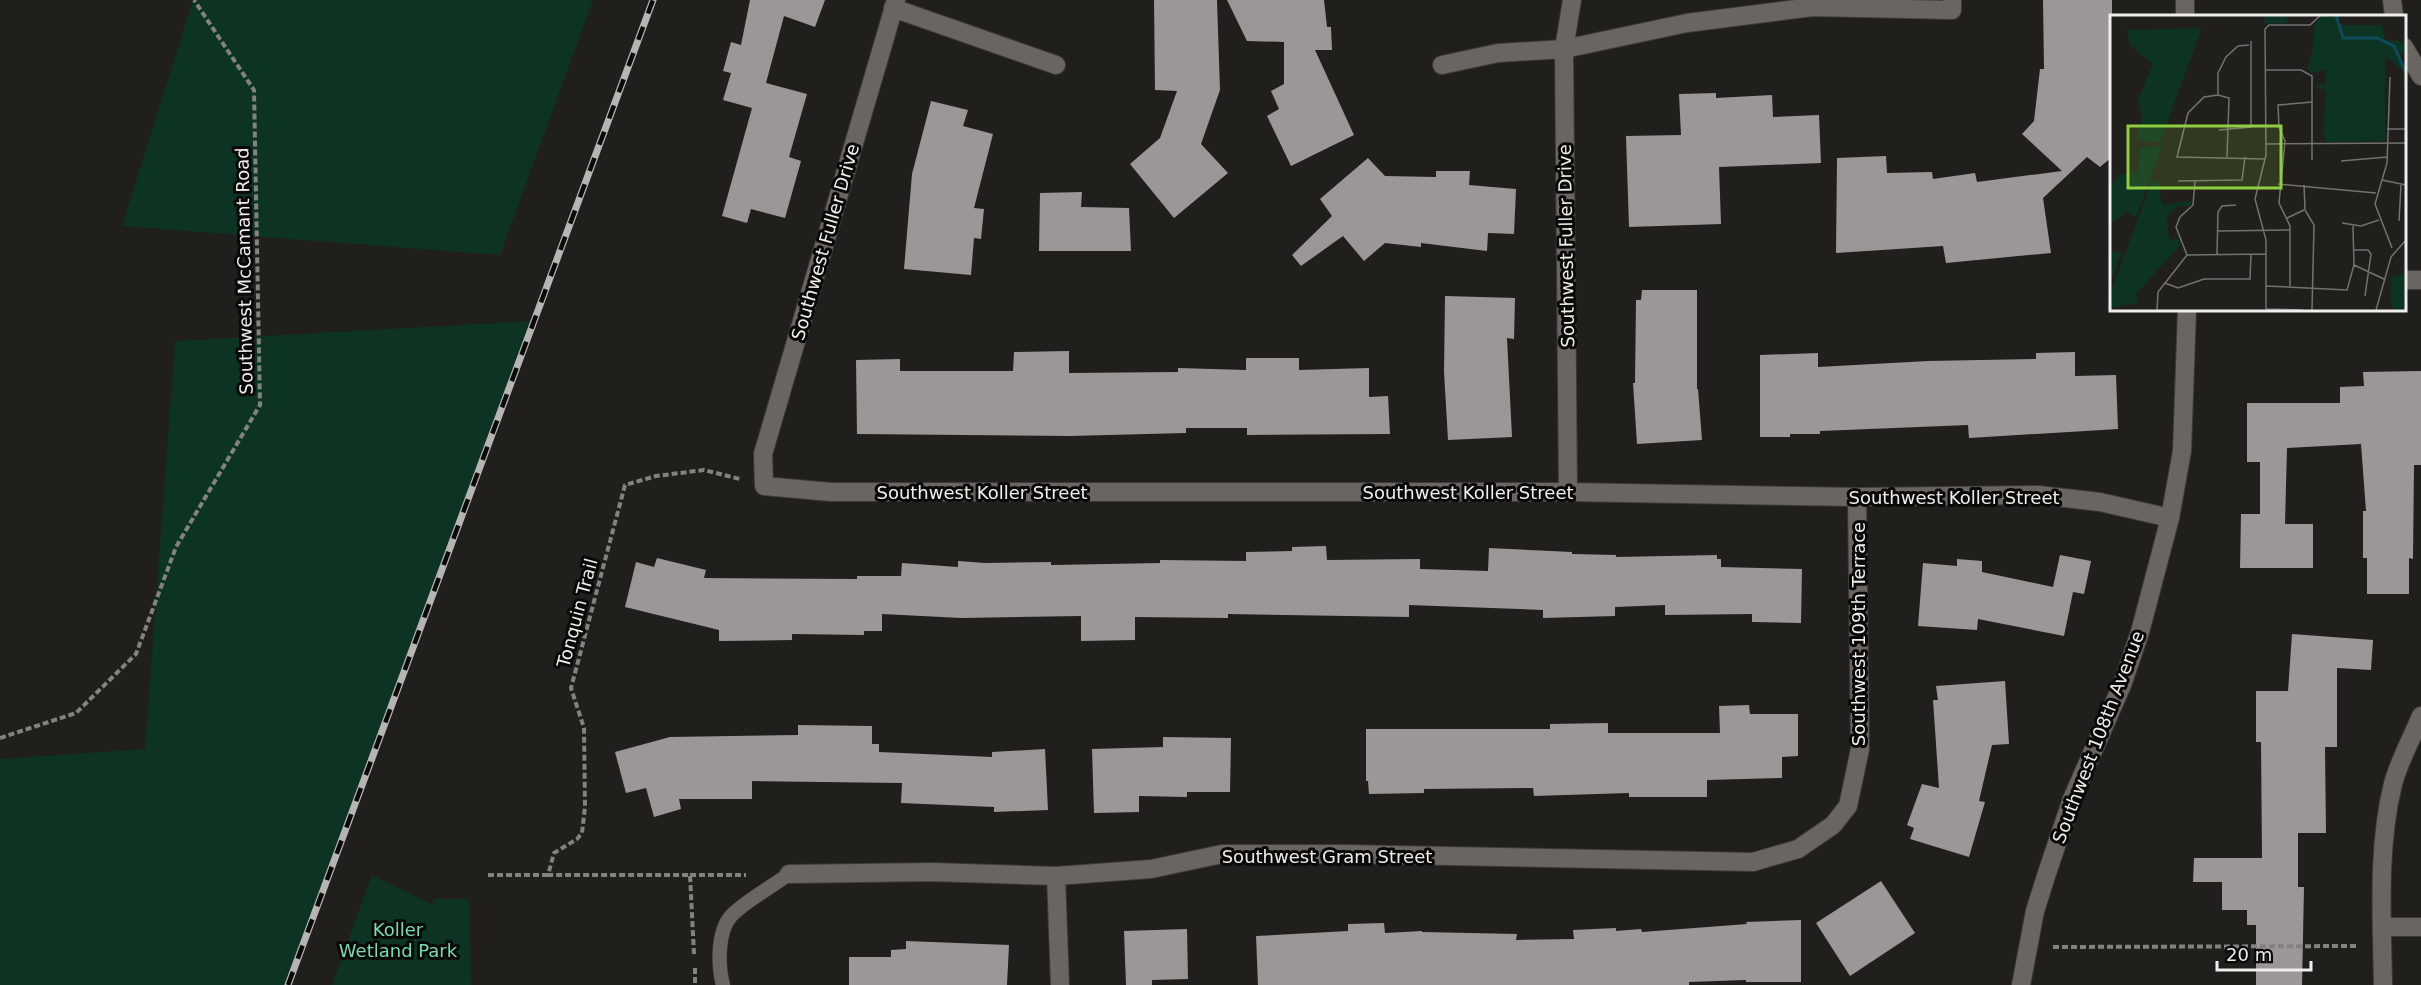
<svg xmlns="http://www.w3.org/2000/svg" width="2421" height="985" font-family="'DejaVu Sans',sans-serif">
<rect width="100%" height="100%" fill="#211f1c"/>
<g fill="#0d3323">
<polygon points="193,0 593,0 500,255 122,226"/>
<polygon points="533,321 287,985 0,985 0,759 145,749 175,341"/>
<polygon points="372,875 433,905 433,899 469,899 471,985 332,985"/>
</g>
<g fill="#9b9799">
<polygon points="750,0 825,0 815,27 784,16 766,83 807,94 789,157 801,161 785,218 751,209 747,223 722,216 752,108 723,100 731,73 723,71 731,42 741,45"/>
<polygon points="1154,0 1217,0 1220,90 1201,144 1228,173 1174,218 1130,164 1160,138 1177,91 1155,90"/>
<polygon points="1227,0 1324,0 1327,27 1331,27 1332,50 1315,50 1354,135 1291,166 1267,116 1279,109 1271,91 1284,84 1284,42 1247,41"/>
<polygon points="2043,0 2112,0 2112,157 2100,167 2087,157 2043,198 2051,253 1946,263 1943,246 1836,253 1837,158 1886,156 1887,173 1932,172 1933,179 1975,173 1977,182 2062,171 2022,134 2034,121 2040,69 2044,69"/>
<polygon points="1716,93 1716,98 1772,95 1773,117 1819,115 1821,163 1719,167 1721,224 1629,227 1626,136 1681,135 1679,94"/>
<polygon points="931,101 968,110 963,126 993,134 974,208 984,209 981,239 974,238 971,275 904,269 912,174"/>
<polygon points="1368,158 1385,176 1436,177 1436,171 1470,171 1469,185 1516,189 1514,234 1488,233 1487,251 1421,243 1421,247 1385,243 1364,261 1343,236 1301,266 1292,255 1332,216 1320,199"/>
<polygon points="1082,192 1081,207 1129,208 1131,251 1039,251 1040,193"/>
<polygon points="1642,290 1697,290 1697,389 1698,389 1702,440 1637,444 1633,383 1635,383 1636,300 1641,300"/>
<polygon points="1445,296 1515,298 1514,339 1507,338 1512,437 1448,440 1444,372"/>
<polygon points="1069,351 1069,373 1178,372 1178,368 1246,370 1246,358 1299,358 1299,370 1369,368 1369,397 1388,396 1390,434 1247,435 1247,428 1186,428 1186,433 1069,436 857,434 856,360 900,359 900,371 1013,371 1014,352"/>
<polygon points="2075,352 2075,376 2116,375 2118,429 1969,438 1968,425 1820,431 1820,434 1790,434 1790,437 1760,437 1760,355 1818,353 1818,367 1928,361 2036,359 2036,353"/>
<polygon points="2421,371 2421,465 2414,465 2413,559 2409,558 2409,594 2367,594 2367,558 2363,558 2363,511 2366,511 2361,444 2287,448 2285,524 2313,524 2313,568 2240,568 2241,514 2260,514 2260,462 2247,462 2247,403 2340,403 2340,387 2364,386 2363,372"/>
<polygon points="1326,546 1327,560 1420,559 1420,569 1488,571 1489,548 1572,552 1572,554 1616,555 1616,557 1717,555 1717,559 1721,559 1721,567 1802,569 1801,623 1752,622 1752,614 1665,615 1665,605 1615,607 1615,616 1543,618 1543,610 1409,605 1409,617 1228,614 1228,618 1135,617 1135,640 1081,641 1081,616 961,618 882,614 882,631 864,631 864,635 792,634 792,640 719,641 719,630 625,607 636,562 654,567 657,558 706,570 704,578 857,579 857,576 901,576 902,563 958,567 958,561 985,563 1051,562 1051,565 1160,563 1160,560 1246,561 1246,552 1292,551 1292,547"/>
<polygon points="2060,555 2091,561 2084,594 2073,592 2064,636 1978,619 1977,630 1918,626 1923,563 1957,566 1957,559 1982,561 1982,572 2053,587"/>
<polygon points="2292,634 2373,640 2371,670 2337,668 2337,747 2325,747 2326,833 2298,833 2298,887 2304,887 2302,985 2256,985 2256,925 2247,925 2247,910 2222,910 2222,882 2193,882 2194,858 2262,858 2261,742 2256,742 2256,691 2288,691"/>
<polygon points="2005,681 2009,744 1992,745 1979,801 1985,802 1969,857 1910,839 1914,828 1907,825 1922,784 1939,788 1933,700 1938,700 1936,686"/>
<polygon points="1749,705 1750,714 1798,714 1798,756 1782,757 1782,778 1707,780 1707,797 1629,797 1629,793 1534,796 1533,788 1424,789 1424,793 1369,794 1368,781 1366,781 1366,729 1550,729 1550,724 1608,723 1608,733 1720,733 1719,706"/>
<polygon points="798,725 872,726 872,744 879,744 879,752 992,757 992,752 1045,749 1048,810 994,812 994,807 901,803 902,783 752,781 752,799 679,799 681,809 654,817 646,788 626,793 615,752 670,737 798,735"/>
<polygon points="1163,737 1231,738 1230,792 1187,792 1187,797 1139,796 1139,812 1094,813 1092,749 1163,747"/>
<polygon points="1881,881 1915,933 1850,976 1816,923"/>
<polygon points="1801,920 1801,982 1746,982 1746,980 1689,982 1689,985 1258,985 1256,936 1348,931 1348,924 1384,923 1385,933 1422,931 1422,932 1517,934 1516,940 1574,939 1573,930 1616,928 1616,931 1641,929 1642,932 1747,924 1746,922"/>
<polygon points="1187,929 1188,979 1152,980 1152,985 1126,985 1124,931"/>
<polygon points="906,941 1009,945 1007,985 849,985 849,957 891,957 891,950 906,949"/>
</g>
<g fill="none" stroke-linecap="round" stroke-linejoin="round">
<g stroke="#3d3b39" stroke-width="15">
<path id="service" d="M 723,985 C 718,966 717,932 731,916 C 744,902 773,886 789,874"/>
</g>
<g stroke="#3d3b39" stroke-width="20">
<g id="minor">
<polyline points="896,0 763,454 764,486 831,492 1568,492 1857,497 2038,495 2100,502 2170,518"/>
<polyline points="2392,0 2394,16"/>
<polyline points="893,8 1056,65"/>
<polyline points="2404,47 2421,76"/>
<polyline points="1442,65 1498,53 1564,49 1687,23 1812,7 1952,10 1952,0"/>
<polyline points="1568,492 1564,49 1572,0"/>
<polyline points="789,874 931,872 1056,876 1151,869 1222,854 1345,854 1753,862 1798,849 1833,825 1848,806 1860,749 1857,497"/>
<polyline points="1056,876 1060,985"/>
<polyline points="2382,927 2421,927"/>
<path d="M 2383,985 C 2382,919 2377,848 2393,784 C 2399,761 2412,738 2421,716"/>
</g>
</g>
<g stroke="#3d3b39" stroke-width="20">
<g id="tertiary">
<polyline points="2185,0 2185,16"/>
<polyline points="2404,280 2421,280"/>
<polyline points="2021,985 2035,911 2047,873 2072,799 2122,685 2140,632 2170,518 2182,451 2187,309"/>
</g>
</g>
<g stroke="#83827f" stroke-width="4" stroke-dasharray="6 3" stroke-linecap="butt">
<polyline points="0,738 76,713 136,654 176,547 260,405 254,90 194,0"/>
<polyline points="488,875 548,875"/>
<polyline points="690,875 746,875"/>
<polyline points="2053,947 2358,946"/>
<polyline points="694,954 690,875 548,875 554,853 577,839 582,833 585,807 584,728 571,688 625,485 656,476 704,470 740,479"/>
<polyline points="695,968 695,985"/>
</g>
<use href="#service" stroke="#696662" stroke-width="14"/>
<use href="#minor" stroke="#696662" stroke-width="18"/>
<use href="#tertiary" stroke="#696662" stroke-width="18"/>
<g stroke="#b7b5b3" stroke-width="7">
<polyline id="rail" points="288,985 653,0"/>
</g>
<use href="#rail" stroke="#0a0908" stroke-width="4.5" stroke-dasharray="14" stroke-linecap="butt"/>
</g>
<g text-anchor="middle" dominant-baseline="central" stroke-width="6" stroke-linejoin="round" paint-order="stroke">
<g font-size="18" fill="#efeeec" stroke="#0a0908">
<text transform="translate(825 242) rotate(-74)">Southwest Fuller Drive</text>
<text transform="translate(1566 246) rotate(-91)">Southwest Fuller Drive</text>
<text transform="translate(244 271) rotate(-91)">Southwest McCamant Road</text>
<text x="982" y="492">Southwest Koller Street</text>
<text x="1468" y="492">Southwest Koller Street</text>
<text x="1954" y="497">Southwest Koller Street</text>
<text transform="translate(577 613) rotate(-75)">Tonquin Trail</text>
<text transform="translate(1858 634) rotate(-90)">Southwest 109th Terrace</text>
<text transform="translate(2098 737) rotate(-69)">Southwest 108th Avenue</text>
<text x="1327" y="856">Southwest Gram Street</text>
</g>
<g font-size="18" fill="#7cd9ad" stroke="#0a0908">
<text x="398" y="929">Koller<tspan x="398" dy="21">Wetland Park</tspan></text>
</g>
</g>
<g transform="translate(2110 15)">
<rect width="296" height="296" fill="#211f1c"/>
<path d="M 155,0 L 178,0 L 177,8 L 154,9 ZM 212,0 L 229,0 L 229,10 L 272,10 L 275,25 L 295,27 L 295,37 L 290,40 L 295,51 L 295,86 L 292,54 L 275,42 L 275,126 L 216,127 L 213,115 L 216,74 L 207,74 L 207,69 L 216,69 L 216,54 L 202,58 L 197,54 L 204,31 L 204,10 ZM 92,13 L 50,127 L 26,125 L 32,106 L 28,85 L 43,49 L 20,30 L 17,15 ZM 52,131 L 26,202 L 16,197 L 0,209 L 0,171 L 9,160 L 28,158 L 30,133 ZM 42,166 L 48,168 L 52,190 L 82,186 L 80,191 L 68,191 L 57,201 L 59,226 L 67,222 L 71,229 L 26,279 L 28,288 L 0,293 L 0,279 ZM 0,236 L 12,237 L 0,268 ZM 295,258 L 295,295 L 283,295 L 280,282 L 282,262 Z" fill="#0d3323"/>
<path fill="none" stroke="#0f4a5b" stroke-width="3" d="M 226,0 L 233,23 L 267,23 L 284,31 L 296,58"/>
<path fill="none" stroke="#73726f" stroke-width="1.5" d="M 155,55 L 191,55 L 202,61 L 202,145M 280,62 L 277,148 L 265,189 L 282,233M 108,79 L 108,58 L 116,42 L 128,31 L 139,30M 277,114 L 296,114M 109,115 L 141,112 L 141,26M 156,129 L 296,128M 117,142 L 119,83 L 108,80 L 94,82 L 78,98 L 67,142 L 155,144M 231,146 L 277,142M 272,165 L 296,170M 68,166 L 132,165 L 135,142M 168,169 L 266,178M 194,170 L 195,195 L 204,210 L 202,295M 177,203 L 194,195M 289,206 L 291,170M 232,208 L 251,211 L 269,205M 108,216 L 180,215M 243,235 L 258,235 L 261,239 L 255,281M 107,239 L 108,197 L 112,191 L 126,190M 77,240 L 66,212 L 70,202 L 83,190 L 85,166M 77,240 L 156,239M 244,250 L 274,264M 55,268 L 68,273 L 94,264 L 140,264 L 141,239M 156,271 L 237,275 L 244,250 L 243,211M 180,271 L 180,211 L 169,188 L 175,126 L 169,112 L 168,90 L 203,87M 156,294 L 193,295M 47,295 L 48,277 L 77,240M 156,295 L 156,225 L 145,184 L 156,140 L 155,14 L 159,10 L 200,10 L 211,0M 266,295 L 281,242 L 296,225"/>
<path fill="#90cd41" fill-opacity="0.15" stroke="#90cd41" stroke-width="3" d="M 18,111 L 171,111 L 171,173 L 18,173 Z"/>
<rect width="296" height="296" fill="none" stroke="#efeeec" stroke-width="3"/>
</g>
<path d="M2217 961v9h94v-9" fill="none" stroke="#efeeec" stroke-width="3"/>
<text x="2226" y="961" font-size="18" fill="#efeeec" stroke="#0a0908" stroke-width="4.5" paint-order="stroke">20 m</text>
</svg>
